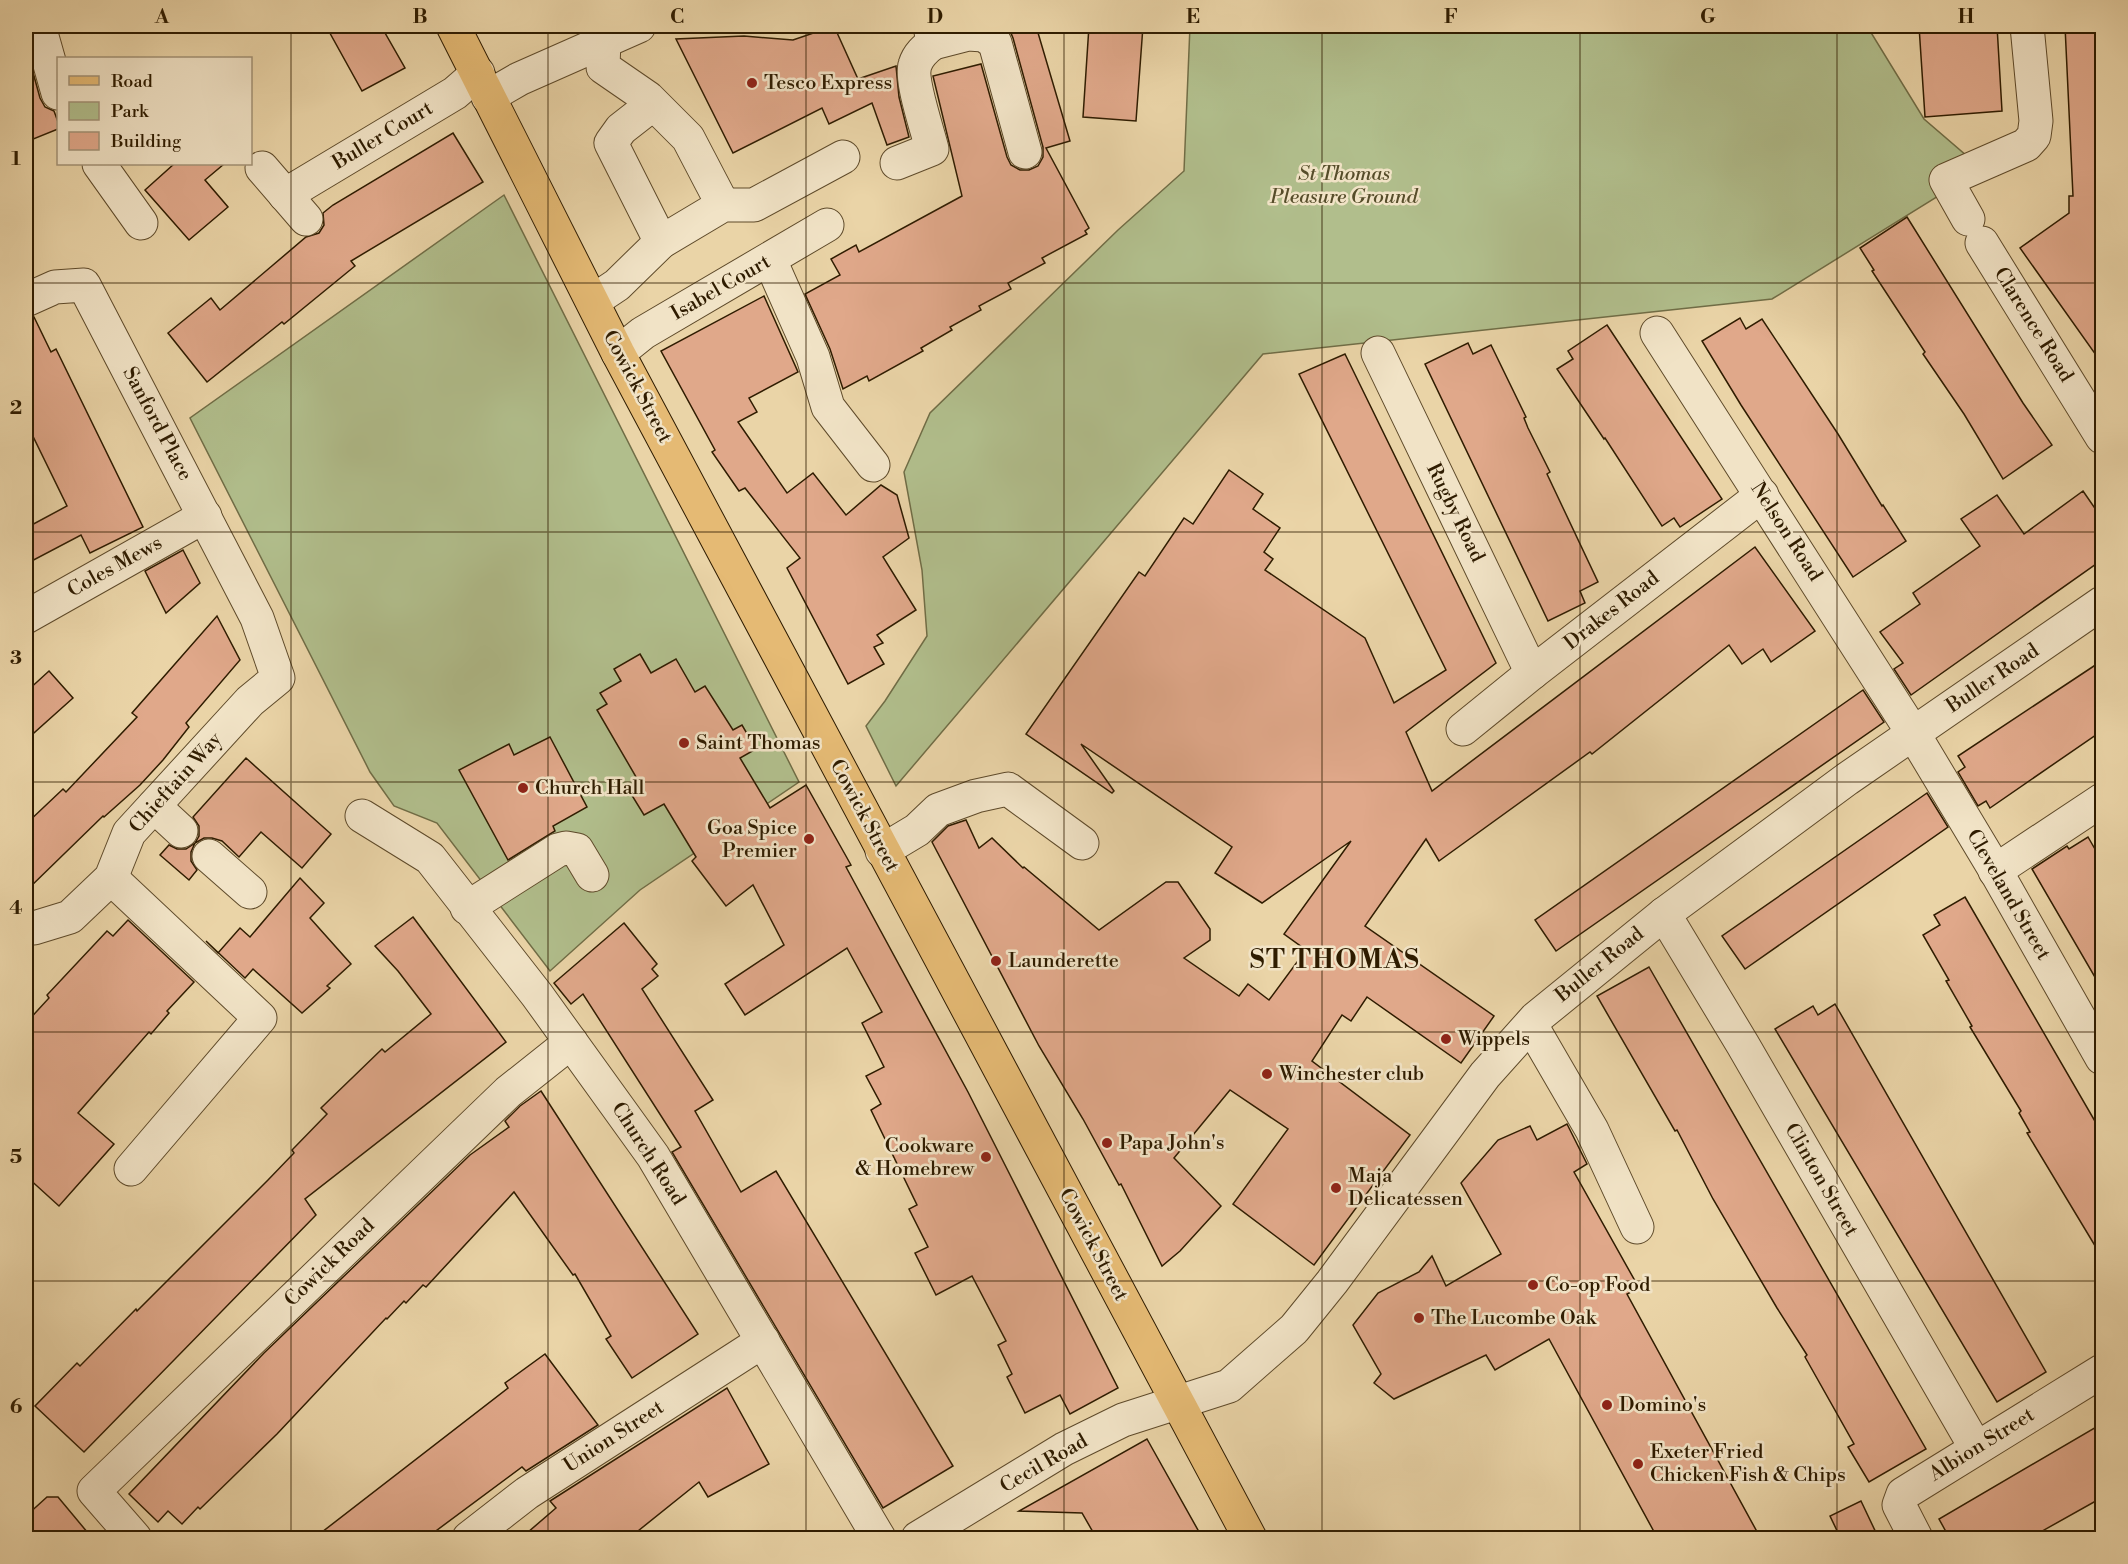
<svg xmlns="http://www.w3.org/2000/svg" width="2128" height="1564" font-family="'Libre Bodoni',serif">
<rect width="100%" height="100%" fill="#ead4a7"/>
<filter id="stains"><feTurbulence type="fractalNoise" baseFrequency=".00333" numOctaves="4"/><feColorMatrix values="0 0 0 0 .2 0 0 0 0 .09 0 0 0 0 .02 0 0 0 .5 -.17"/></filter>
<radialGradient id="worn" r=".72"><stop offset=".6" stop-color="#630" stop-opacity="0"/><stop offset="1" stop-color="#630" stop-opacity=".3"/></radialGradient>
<g fill="#b1be8c" stroke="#706d46" stroke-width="1.5">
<polygon points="1190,26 1867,26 1924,119 1982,169 1772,299 1263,354 896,786 866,726 885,701 927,636 922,570 904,472 930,413 1118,230 1184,171"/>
<polygon points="504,195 799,782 640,890 550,971 437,823 394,806 370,772 190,418"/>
</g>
<g fill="#e0a88a" stroke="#2f1c00" stroke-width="1.5">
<polygon points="326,26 381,26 405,68 362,91"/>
<polygon points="834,26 858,79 896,66 899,97 909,137 887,145 872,103 829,124 822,108 733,153 676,39 744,36 793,40"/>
<polygon points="1008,26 1036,26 1070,141 1046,148 1089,228 1085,231 1087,234 1042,258 1045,263 1008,283 1011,289 979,306 981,310 950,327 952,330 921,348 923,351 869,381 867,376 843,389 830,349 805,294 840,275 831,259 856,245 859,252 962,196 933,76 981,64 1007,157 1011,165 1020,170 1029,170 1038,166 1043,157 1043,147 1013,38"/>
<polygon points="1089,26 1143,26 1136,121 1083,117"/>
<polygon points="1919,26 1997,26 2002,111 1925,117"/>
<polygon points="2065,26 2103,26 2103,365 2020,248 2069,213 2069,196 2073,196"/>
<polygon points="26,47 40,98 45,107 54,111 58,122 58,129 26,142"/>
<polygon points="453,133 483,182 351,261 355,266 284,324 282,322 207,382 168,333 211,298 220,310 306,237 319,233 324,225 323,213 333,205"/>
<polygon points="174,164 224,164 205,180 228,207 189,240 145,190"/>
<polygon points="1907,217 2023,403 2052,445 2003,479 1964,414 1923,354 1925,352 1872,271 1874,270 1860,248"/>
<polygon points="764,296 798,372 749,398 757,412 738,422 787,493 813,473 846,515 881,485 897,495 909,538 883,557 916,610 877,635 883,643 874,647 884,664 848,684 787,568 800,558 745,488 739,491 712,452 715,450 661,351"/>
<polygon points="34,317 51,352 56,349 143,527 90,553 81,535 26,564 26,528 67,506 26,422 26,318"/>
<polygon points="1740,318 1746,329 1762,319 1838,434 1882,506 1883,505 1906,541 1853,577 1741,405 1702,341"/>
<polygon points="1607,325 1722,499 1680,527 1674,518 1662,526 1605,438 1604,439 1557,369 1573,359 1568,351"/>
<polygon points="1468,343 1473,354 1491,345 1526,417 1524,418 1528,428 1550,472 1547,474 1598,582 1580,591 1585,603 1548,621 1425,364"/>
<polygon points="1345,354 1496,663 1406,732 1432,791 1755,547 1815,631 1771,662 1763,649 1742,664 1729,645 1592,754 1590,752 1439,861 1426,839 1365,926 1494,1016 1461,1063 1367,997 1351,1021 1342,1015 1312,1061 1410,1135 1314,1265 1233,1204 1288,1129 1230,1090 1174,1158 1221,1206 1180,1251 1162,1266 1121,1184 1119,1185 1083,1119 1039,1046 932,842 948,826 966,820 979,848 992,838 1023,868 1024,867 1099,930 1166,882 1178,882 1210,929 1210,940 1184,958 1239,996 1248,984 1269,1000 1306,950 1284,934 1351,841 1262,903 1215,873 1232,847 1081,744 1114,791 1112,793 1026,734 1139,572 1145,576 1184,518 1193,524 1229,470 1263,494 1253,509 1280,528 1264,552 1273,559 1265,570 1365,638 1394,703 1446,670 1299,374"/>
<polygon points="2083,491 2103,520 2103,559 1911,695 1894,669 1903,663 1880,632 1920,604 1913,593 1980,546 1961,519 1997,495 2024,534"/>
<polygon points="183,550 200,583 166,613 145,571"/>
<polygon points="217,616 240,660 186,723 189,727 163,760 140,785 104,817 103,816 26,891 26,824 63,789 66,792 137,717 132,713"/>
<polygon points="640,654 651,673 676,659 695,692 705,686 733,730 742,725 756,749 740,758 770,808 806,785 851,865 846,867 968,1092 1118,1388 1070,1414 1060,1395 1025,1413 1007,1377 1012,1374 998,1345 1006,1341 972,1276 936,1295 915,1253 928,1247 909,1209 917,1205 871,1110 881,1104 866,1076 884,1067 862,1023 882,1012 847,948 745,1015 725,984 784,945 753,885 726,906 692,861 696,857 664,804 644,815 628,789 639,782 597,710 607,704 600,693 621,681 614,669"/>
<polygon points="2103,660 2103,730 1990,808 1986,801 1978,806 1958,772 1965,767 1958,756"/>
<polygon points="49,671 73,698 26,740 26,692"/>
<polygon points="1863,690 1884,722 1556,951 1535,920"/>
<polygon points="550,737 587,807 553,826 555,831 508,860 459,770 509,744 514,755"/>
<polygon points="246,758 331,834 302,868 261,832 239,857 222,841 212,838 204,838 195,843 191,852 191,861 197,870 189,880 160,855 169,845 177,849 186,849 195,843 199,836 199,826 193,817"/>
<polygon points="1927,793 1948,827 1745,969 1722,936"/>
<polygon points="2088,837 2103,863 2103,991 2032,869 2067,846 2069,849"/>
<polygon points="300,878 324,903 310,918 351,964 327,986 330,988 302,1013 253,969 245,978 206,941 218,953 240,928 250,937"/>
<polygon points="1965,897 2103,1135 2103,1259 2027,1133 2030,1132 2019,1113 2021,1111 1970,1027 1972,1026 1946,981 1949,980 1923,935 1940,925 1934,915"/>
<polygon points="413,917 506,1042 305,1199 316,1215 84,1452 35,1406 77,1363 80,1366 136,1309 137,1311 268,1180 294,1153 292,1150 327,1114 321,1108 382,1049 385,1052 431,1014 398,971 375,946"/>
<polygon points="128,920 194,982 167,1011 169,1013 151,1034 149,1032 78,1113 114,1144 59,1206 26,1176 26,1023 49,998 47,995 107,931 113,936"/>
<polygon points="624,923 657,964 652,969 658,976 642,989 713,1100 695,1111 741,1192 776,1171 953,1466 883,1508 672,1152 681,1147 583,994 571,1004 554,983"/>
<polygon points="1649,967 1926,1449 1869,1482 1848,1447 1854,1444 1805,1357 1807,1355 1777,1308 1713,1199 1677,1130 1675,1131 1597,996"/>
<polygon points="1835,1004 2046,1372 1997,1402 1775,1029 1813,1006 1818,1015"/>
<polygon points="541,1091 698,1334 632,1378 606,1339 611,1336 575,1274 573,1275 514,1192 426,1287 423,1285 406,1303 404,1301 387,1319 386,1318 277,1434 200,1509 198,1507 182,1524 168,1511 158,1522 129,1494 264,1353 470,1155 509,1127 505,1121 520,1106"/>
<polygon points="1567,1124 1587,1164 1574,1172 1639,1288 1627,1294 1761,1539 1658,1539 1549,1339 1495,1370 1486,1355 1394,1399 1374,1383 1381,1374 1353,1325 1378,1293 1419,1272 1432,1256 1446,1286 1501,1254 1461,1183 1498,1140 1530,1126 1537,1140"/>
<polygon points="545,1354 598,1425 526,1471 522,1467 425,1539 313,1539 508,1388 505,1383"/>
<polygon points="727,1388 769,1464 708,1497 699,1482 628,1539 520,1539 556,1508 550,1501"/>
<polygon points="2103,1423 2103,1497 2028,1539 1950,1539 1939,1519"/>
<polygon points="1147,1439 1203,1539 1097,1539 1082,1513 1019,1511"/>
<polygon points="47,1497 58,1497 93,1539 38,1539 26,1524 26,1516"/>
<polygon points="1861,1501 1879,1539 1841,1539 1830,1516"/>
</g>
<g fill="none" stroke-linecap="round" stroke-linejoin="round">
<g stroke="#5e4a2a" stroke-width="35">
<g id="minor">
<polyline points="39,26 58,93"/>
<polyline points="930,26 933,43 968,34 984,35 995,43 1025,152"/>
<polyline points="604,40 603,67 648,98 688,138 723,205"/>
<polyline points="488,97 519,79 639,26"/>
<polyline points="653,104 621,129 611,143 661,242"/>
<path d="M 897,163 L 932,149 C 928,132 910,80 915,65 C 918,55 925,49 933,43"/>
<polyline points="99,164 141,223"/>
<polyline points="262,168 306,219"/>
<polyline points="285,195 455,93 478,73"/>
<polyline points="1968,219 1946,180 2026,145 2034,136 2036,121 2027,26"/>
<polyline points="1982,243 2102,437"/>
<polyline points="770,260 813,357 828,407 873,465"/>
<polyline points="26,300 55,287 84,285 257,618 278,678 250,701 129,833 111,878 70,917 34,928 26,928"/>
<polyline points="593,301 617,285 661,242 723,205 754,205 843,157"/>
<polyline points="1657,333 1913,733 1994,868 2102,1058"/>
<polyline points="618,353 643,333 827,225"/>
<polyline points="1378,353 1532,673"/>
<polyline points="26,617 205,516"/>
<polyline points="1463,729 1532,673 1762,495"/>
<polyline points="154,806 181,831"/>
<polyline points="362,816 430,858 537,995 653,1156 879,1538"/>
<polyline points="882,851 917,830 938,810 976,796 1008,789 1082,843"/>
<polyline points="209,856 250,892"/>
<polyline points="1995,871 2102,800"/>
<polyline points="111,878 260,1018 131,1169"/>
<polyline points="467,908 558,850 566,848 577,850 592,875"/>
<polyline points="1664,914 1743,1045 1976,1448"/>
<polyline points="1531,1025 1592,1130 1637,1227"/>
<polyline points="135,1538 94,1491 508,1092 571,1042"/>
<polyline points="469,1538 527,1493 763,1341"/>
<polyline points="918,1538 1064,1449 1123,1420 1229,1386 1294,1329 1332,1282 1485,1075 1536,1018 1664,914 1847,779 2102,603"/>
<polyline points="1916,1538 1899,1505 1903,1494 2102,1371"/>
</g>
</g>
<g stroke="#2f1c00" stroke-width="35">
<polyline id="major" points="453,26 618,353 1250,1538"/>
</g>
<use href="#minor" stroke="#f1e3c6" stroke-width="33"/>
<use href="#major" stroke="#e5ba74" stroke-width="33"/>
</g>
<path fill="none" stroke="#2f1c00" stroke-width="1.5" stroke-opacity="0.55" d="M 291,26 L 291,1538M 548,26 L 548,1538M 806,26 L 806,1538M 1064,26 L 1064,1538M 1322,26 L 1322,1538M 1580,26 L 1580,1538M 1837,26 L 1837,1538M 26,283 L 2102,283M 26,532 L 2102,532M 26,782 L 2102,782M 26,1032 L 2102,1032M 26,1281 L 2102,1281"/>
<g fill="#8f2418" stroke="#f1e3c6" stroke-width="2">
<circle cx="752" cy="83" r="6"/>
<circle cx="684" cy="743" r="6"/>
<circle cx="523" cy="788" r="6"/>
<circle cx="809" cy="839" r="6"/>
<circle cx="996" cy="961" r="6"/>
<circle cx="1446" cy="1039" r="6"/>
<circle cx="1267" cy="1074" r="6"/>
<circle cx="1107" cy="1143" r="6"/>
<circle cx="986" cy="1157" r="6"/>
<circle cx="1336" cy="1188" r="6"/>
<circle cx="1533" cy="1285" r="6"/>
<circle cx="1419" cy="1318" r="6"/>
<circle cx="1607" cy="1405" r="6"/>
<circle cx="1638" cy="1464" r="6"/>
</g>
<g text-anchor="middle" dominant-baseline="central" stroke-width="5" stroke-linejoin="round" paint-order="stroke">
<g font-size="20" fill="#2f1c00" stroke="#f1e3c6" text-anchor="start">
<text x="764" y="83">Tesco Express</text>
<text x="696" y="743">Saint Thomas</text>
<text x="535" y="788">Church Hall</text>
<text x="797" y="828" text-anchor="end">Goa Spice<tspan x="797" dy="23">Premier</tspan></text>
<text x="1008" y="961">Launderette</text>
<text x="1458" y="1039">Wippels</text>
<text x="1279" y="1074">Winchester club</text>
<text x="1119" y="1143">Papa John's</text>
<text x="974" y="1146" text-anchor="end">Cookware<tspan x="974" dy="23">&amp; Homebrew</tspan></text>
<text x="1348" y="1176">Maja<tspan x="1348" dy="23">Delicatessen</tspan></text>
<text x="1545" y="1285">Co-op Food</text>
<text x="1431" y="1318">The Lucombe Oak</text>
<text x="1619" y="1405">Domino's</text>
<text x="1650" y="1452">Exeter Fried<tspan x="1650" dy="23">Chicken Fish &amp; Chips</tspan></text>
</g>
<g font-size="20" fill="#2f1c00" stroke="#f1e3c6">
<text transform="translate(383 136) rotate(-31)">Buller Court</text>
<text transform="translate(721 288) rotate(-30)">Isabel Court</text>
<text transform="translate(2033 325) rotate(58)">Clarence Road</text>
<text transform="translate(637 387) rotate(62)">Cowick Street</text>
<text transform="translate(157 424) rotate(62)">Sanford Place</text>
<text transform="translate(1455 513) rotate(64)">Rugby Road</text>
<text transform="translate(1786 532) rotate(57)">Nelson Road</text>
<text transform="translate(115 567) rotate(-29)">Coles Mews</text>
<text transform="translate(1612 611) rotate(-38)">Drakes Road</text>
<text transform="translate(1993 679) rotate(-34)">Buller Road</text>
<text transform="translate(176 783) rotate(-48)">Chieftain Way</text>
<text transform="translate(864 816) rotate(62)">Cowick Street</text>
<text transform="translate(2008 895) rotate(60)">Cleveland Street</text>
<text transform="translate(1600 965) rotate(-39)">Buller Road</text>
<text transform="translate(648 1154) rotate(57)">Church Road</text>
<text transform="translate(1821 1180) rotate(60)">Clinton Street</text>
<text transform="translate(1093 1245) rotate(62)">Cowick Street</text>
<text transform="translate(330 1263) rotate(-44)">Cowick Road</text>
<text transform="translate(614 1437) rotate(-33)">Union Street</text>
<text transform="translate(1982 1445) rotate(-32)">Albion Street</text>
<text transform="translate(1044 1464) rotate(-30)">Cecil Road</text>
</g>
<g font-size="20" font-style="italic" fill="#564d2a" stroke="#f1e3c6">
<text x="1344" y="174">St Thomas<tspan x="1344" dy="23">Pleasure Ground</tspan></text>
</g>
<g font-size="26" font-weight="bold" letter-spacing="1.5" fill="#2f1c00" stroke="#f1e3c6">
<text x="1335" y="960">ST THOMAS</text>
</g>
</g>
<rect width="2128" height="1564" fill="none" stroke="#ead4a7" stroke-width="66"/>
<rect x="57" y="57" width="195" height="108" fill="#f1e3c6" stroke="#a39377" stroke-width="1.5"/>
<rect x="69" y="76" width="30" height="9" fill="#e5ba74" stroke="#a39377" stroke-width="1.5"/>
<text x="111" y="87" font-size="18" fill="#2f1c00">Road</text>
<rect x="69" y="102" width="30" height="18" fill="#b1be8c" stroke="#a39377" stroke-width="1.5"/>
<text x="111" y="117" font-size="18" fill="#2f1c00">Park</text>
<rect x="69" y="132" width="30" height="18" fill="#e0a88a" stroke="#a39377" stroke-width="1.5"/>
<text x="111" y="147" font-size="18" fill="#2f1c00">Building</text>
<rect x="33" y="33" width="2062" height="1498" fill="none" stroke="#2f1c00" stroke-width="2"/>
<g font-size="20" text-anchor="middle" font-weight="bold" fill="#2f1c00">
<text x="162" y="23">A</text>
<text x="420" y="23">B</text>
<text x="677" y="23">C</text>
<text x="935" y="23">D</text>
<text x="1193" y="23">E</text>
<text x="1451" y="23">F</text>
<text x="1708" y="23">G</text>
<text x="1966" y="23">H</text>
<text x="16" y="165">1</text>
<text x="16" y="414">2</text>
<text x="16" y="664">3</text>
<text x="16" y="914">4</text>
<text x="16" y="1163">5</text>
<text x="16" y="1413">6</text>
</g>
<rect width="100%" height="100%" filter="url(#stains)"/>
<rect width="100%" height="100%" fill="url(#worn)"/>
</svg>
